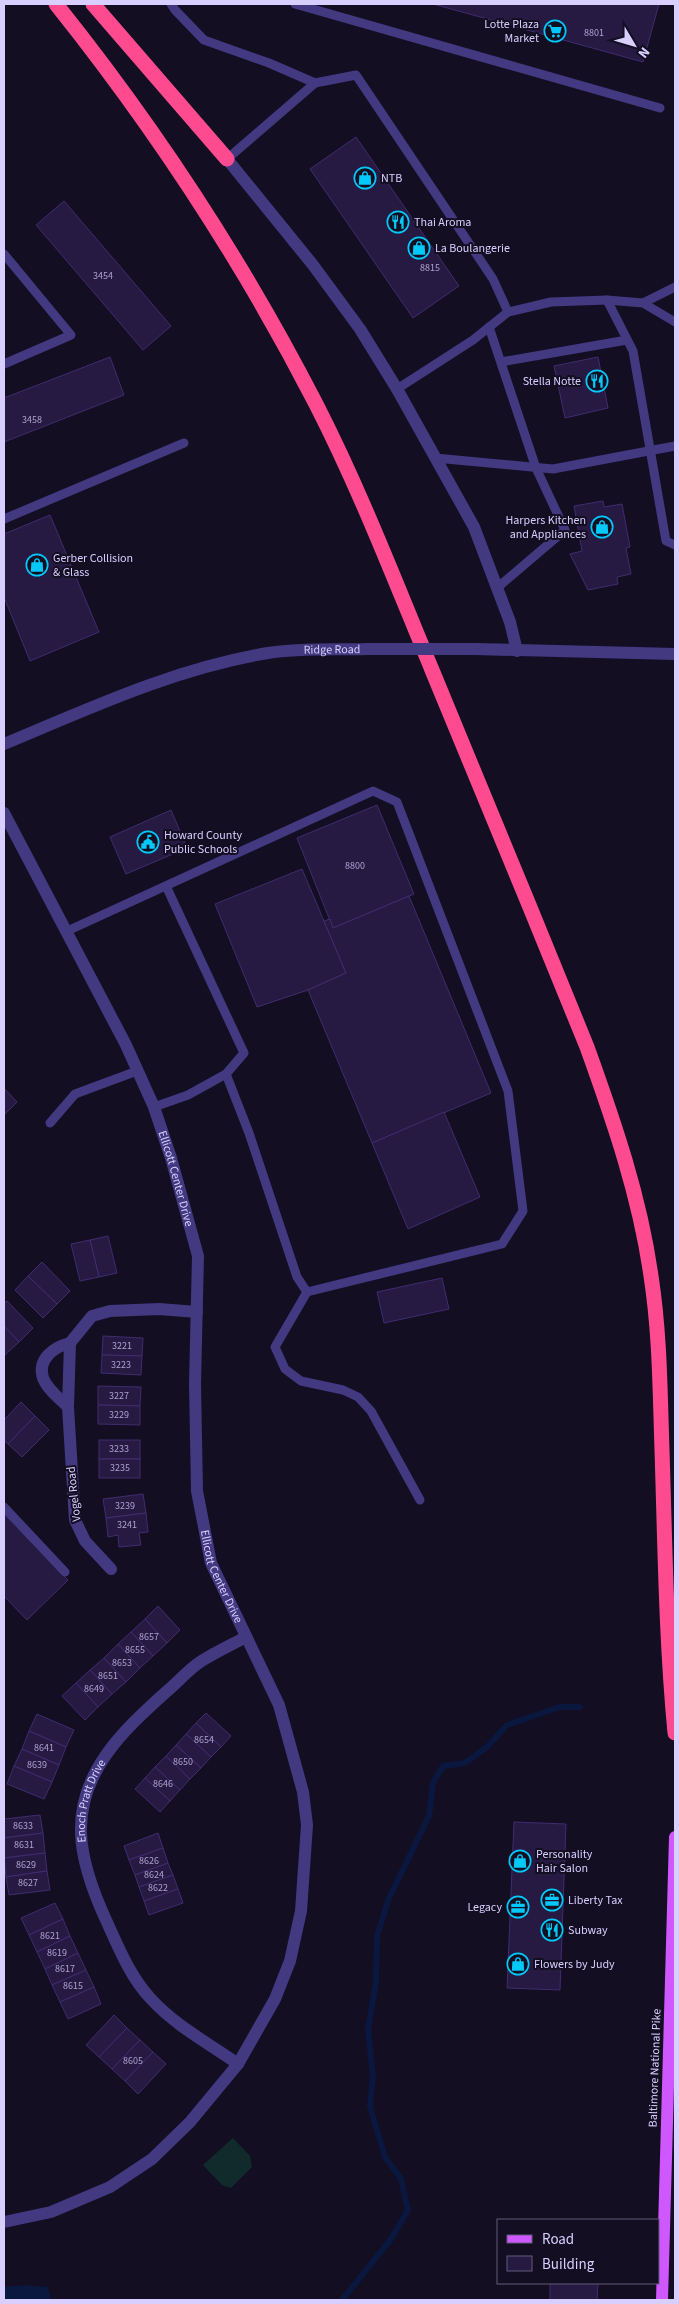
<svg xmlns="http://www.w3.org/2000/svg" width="679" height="2304" font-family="'Source Sans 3',sans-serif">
<rect width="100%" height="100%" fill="#130e22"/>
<polygon fill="#112b2c" points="233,2138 250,2156 252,2167 231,2188 222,2185 203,2165"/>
<polygon fill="#0a183f" points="26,2285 48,2287 51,2300 4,2300 4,2287"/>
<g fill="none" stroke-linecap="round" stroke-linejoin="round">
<polyline stroke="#0a183f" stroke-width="6" points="342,2300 391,2239 408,2210 401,2179 385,2157 370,2107 373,2076 368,2030 376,1982 377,1936 389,1898 429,1816 433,1783 443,1766 465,1763 487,1747 507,1725 560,1707 580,1707"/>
</g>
<g fill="#261a43" stroke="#402c6f">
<polygon points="433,4 659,4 643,62"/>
<polygon points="356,137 459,286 413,318 310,169"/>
<polygon points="64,201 171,326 143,350 36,225"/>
<polygon points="110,357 124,395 4,442 4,398"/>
<polygon points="598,357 608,408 565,418 554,366"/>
<polygon points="603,501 604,507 622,504 630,547 626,548 631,574 617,577 618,584 588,590 570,554 582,551 574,506"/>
<polygon points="50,515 99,632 30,661 4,597 4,534"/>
<polygon points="377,805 414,894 333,928 297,838"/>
<polygon points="171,810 187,848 126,874 110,837"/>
<polygon points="302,869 346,973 308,990 257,1007 215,904"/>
<polygon points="409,896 491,1093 372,1143 308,990 346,973 324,921 330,919 333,928"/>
<polygon points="4,1088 17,1102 4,1115"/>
<polygon points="444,1112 480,1197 408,1229 372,1143"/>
<polygon points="108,1236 117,1273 99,1277 90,1240"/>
<polygon points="90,1240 99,1277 80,1281 71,1244"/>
<polygon points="42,1262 70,1291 57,1304 28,1276"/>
<polygon points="28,1276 57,1304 43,1318 15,1290"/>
<polygon points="442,1278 449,1309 384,1323 377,1292"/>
<polygon points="7,1301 33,1328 19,1342 4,1326 4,1304"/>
<polygon points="4,1326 19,1342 5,1355 4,1353"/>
<polygon points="103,1336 143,1338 142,1356 102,1355"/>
<polygon points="102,1355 142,1356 141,1375 101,1373"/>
<polygon points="98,1386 141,1387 140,1406 98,1405"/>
<polygon points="21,1402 35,1416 8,1444 4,1440 4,1420"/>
<polygon points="98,1405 140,1406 140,1425 98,1424"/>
<polygon points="35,1416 49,1430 22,1457 8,1444"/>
<rect x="99" y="1440" width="41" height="19"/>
<rect x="99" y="1459" width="41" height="19"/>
<polygon points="143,1494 146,1513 106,1518 103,1499"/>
<polygon points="146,1513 148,1532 139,1533 141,1545 119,1547 118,1535 108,1537 106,1518"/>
<polygon points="4,1514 68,1580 27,1620 4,1596"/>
<polygon points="158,1606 180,1630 167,1643 145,1619"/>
<polygon points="145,1619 167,1643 153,1656 131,1632"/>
<polygon points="131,1632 153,1656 140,1668 118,1644"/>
<polygon points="118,1644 140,1668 126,1682 104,1658"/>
<polygon points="104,1658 126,1682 112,1694 90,1670"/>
<polygon points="90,1670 112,1694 98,1707 76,1683"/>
<polygon points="76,1683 98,1707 85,1720 62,1696"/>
<polygon points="206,1713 231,1736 221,1747 196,1723"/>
<polygon points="37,1714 74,1730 66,1747 29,1731"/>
<polygon points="196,1723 221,1747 211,1757 186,1734"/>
<polygon points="29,1731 66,1747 59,1765 22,1749"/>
<polygon points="186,1734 211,1757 201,1768 176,1745"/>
<polygon points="176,1745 201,1768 190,1779 166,1756"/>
<polygon points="22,1749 59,1765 52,1782 14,1766"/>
<polygon points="166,1756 190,1779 180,1790 155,1767"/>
<polygon points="14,1766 52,1782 44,1799 7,1784"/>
<polygon points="155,1767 180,1790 170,1801 145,1778"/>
<polygon points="145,1778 170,1801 160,1812 135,1789"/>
<polygon points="40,1815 43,1833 4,1838 4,1819"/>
<polygon points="514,1822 566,1824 560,1990 507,1988"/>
<polygon points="43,1833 45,1853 4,1858 4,1838"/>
<polygon points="158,1833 163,1848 129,1860 124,1846"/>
<polygon points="163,1848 168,1863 135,1875 129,1860"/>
<polygon points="45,1853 47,1871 6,1877 4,1858"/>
<polygon points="168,1863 173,1875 139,1887 135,1875"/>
<polygon points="47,1871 50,1890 9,1895 6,1877"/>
<polygon points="173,1875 178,1889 144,1901 139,1887"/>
<polygon points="178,1889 183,1903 149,1915 144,1901"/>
<polygon points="55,1903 63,1919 29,1935 21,1918"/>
<polygon points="63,1919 70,1936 37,1952 29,1935"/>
<polygon points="70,1936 78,1953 45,1969 37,1952"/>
<polygon points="78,1953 86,1970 52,1985 45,1969"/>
<polygon points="86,1970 94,1987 60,2002 52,1985"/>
<polygon points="94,1987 101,2004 68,2019 60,2002"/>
<polygon points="114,2015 127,2028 99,2057 86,2045"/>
<polygon points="127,2028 140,2040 112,2069 99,2057"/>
<polygon points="140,2040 153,2052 125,2081 112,2069"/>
<polygon points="153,2052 166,2064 138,2094 125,2081"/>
<polygon points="550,2283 598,2283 597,2300 550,2300"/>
</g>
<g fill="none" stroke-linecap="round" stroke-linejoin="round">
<g stroke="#423981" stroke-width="9">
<polyline points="171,4 175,10 204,40 269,63 315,83 356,75 493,279 508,312"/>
<polyline points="295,4 660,108"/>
<polyline points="227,159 315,83"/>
<polyline points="4,254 71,335 4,364"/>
<polyline points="607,300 633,351 666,541 675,545"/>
<polyline points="643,303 675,287"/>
<polyline points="489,327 536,468 565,530 497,588"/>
<polyline points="501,362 627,340"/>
<polyline points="397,389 473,340 508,312 551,302 607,300 643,303 675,322"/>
<polyline points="435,458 553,469 675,446"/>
<polyline points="4,519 184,443"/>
<polyline points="65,932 373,791 397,802 508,1091 523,1211 502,1244 307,1292 297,1277 249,1133 226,1074"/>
<polyline points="154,1107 188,1095 226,1074 244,1053 166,886"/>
<polyline points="50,1123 75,1094 137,1071"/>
<polyline points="307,1292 275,1347 285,1369 301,1381 343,1390 358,1397 371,1411 420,1500"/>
<polyline points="4,1507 65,1572"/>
</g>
<g stroke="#423981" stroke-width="12">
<path id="s1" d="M 4,813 L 126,1045 L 154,1107 L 171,1158 L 198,1256 L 195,1384 L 197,1491 L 211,1563 L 279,1705 L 303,1792 L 307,1825 L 301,1911 L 290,1961 L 275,1999 L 238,2064 L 190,2122 L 152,2159 L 110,2187 L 51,2212 L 4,2222"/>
<path d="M 68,1407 C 60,1399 47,1389 43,1378 C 37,1359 54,1347 70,1343"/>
<polyline points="111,1569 85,1541 75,1520 68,1407 70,1343 92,1316 110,1311 159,1309 197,1312"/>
<path id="s2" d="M 238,2064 C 208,2043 176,2026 151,1999 C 130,1977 118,1946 106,1920 C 94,1894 82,1862 81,1833 C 79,1771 124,1730 166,1692 C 177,1683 188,1670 200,1662 C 214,1653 231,1645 246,1637"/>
</g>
<g stroke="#423981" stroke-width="12">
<polyline points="227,159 313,265 360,329 397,389 474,527 510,622 517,651"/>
<polyline points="475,649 675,654"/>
<path id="s3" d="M 4,744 C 90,708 176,668 268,653 C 300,648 335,650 367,649"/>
</g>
<polyline stroke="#cf57fe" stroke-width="12" points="662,2300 675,1837"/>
<g stroke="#fe4b90" stroke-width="15">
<path d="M 56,4 C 156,129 243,262 316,404 C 360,490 395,581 432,670 C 484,796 536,921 587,1047 C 614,1122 640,1197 651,1276 C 660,1334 660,1392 662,1450 C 665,1544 666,1639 675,1733"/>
<polyline points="93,4 227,159"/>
</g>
<polyline stroke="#423981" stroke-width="12" points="367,649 475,649"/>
</g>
<defs>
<g id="supermarket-ring" transform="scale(1.125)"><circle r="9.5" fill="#130e22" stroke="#02c9f9" stroke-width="1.5"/><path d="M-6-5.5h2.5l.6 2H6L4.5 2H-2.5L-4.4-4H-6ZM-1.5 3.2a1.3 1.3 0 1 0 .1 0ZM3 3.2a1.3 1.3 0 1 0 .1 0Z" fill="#02c9f9"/></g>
<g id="shop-ring" transform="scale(1.125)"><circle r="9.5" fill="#130e22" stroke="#02c9f9" stroke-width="1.5"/><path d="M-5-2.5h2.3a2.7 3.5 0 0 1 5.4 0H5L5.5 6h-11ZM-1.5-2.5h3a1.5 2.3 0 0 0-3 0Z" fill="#02c9f9"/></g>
<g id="restaurant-ring" transform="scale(1.125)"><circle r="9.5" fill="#130e22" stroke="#02c9f9" stroke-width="1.5"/><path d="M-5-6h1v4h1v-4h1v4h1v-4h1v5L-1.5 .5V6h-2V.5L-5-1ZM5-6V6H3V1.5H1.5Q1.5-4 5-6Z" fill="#02c9f9"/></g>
<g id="civic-ring" transform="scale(1.125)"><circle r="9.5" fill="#130e22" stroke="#02c9f9" stroke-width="1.5"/><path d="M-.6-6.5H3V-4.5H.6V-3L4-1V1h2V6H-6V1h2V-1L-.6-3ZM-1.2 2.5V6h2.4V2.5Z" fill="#02c9f9"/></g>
<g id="office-ring" transform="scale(1.125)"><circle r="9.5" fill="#130e22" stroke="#02c9f9" stroke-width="1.5"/><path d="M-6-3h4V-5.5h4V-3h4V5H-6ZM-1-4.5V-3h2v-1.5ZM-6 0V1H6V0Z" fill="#02c9f9"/></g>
</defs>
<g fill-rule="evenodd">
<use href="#supermarket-ring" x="555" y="31"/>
<use href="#shop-ring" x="365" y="178"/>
<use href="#restaurant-ring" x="398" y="222"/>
<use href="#shop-ring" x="419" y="248"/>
<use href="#restaurant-ring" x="597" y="381"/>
<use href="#shop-ring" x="602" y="527"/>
<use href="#shop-ring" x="37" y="565"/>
<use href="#civic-ring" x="148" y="842"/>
<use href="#shop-ring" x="520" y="1861"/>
<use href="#office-ring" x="552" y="1900"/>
<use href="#office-ring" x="518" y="1907"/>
<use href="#restaurant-ring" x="552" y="1930"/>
<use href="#shop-ring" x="518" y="1964"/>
</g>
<g text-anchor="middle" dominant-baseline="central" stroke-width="4" stroke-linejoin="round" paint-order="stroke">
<g font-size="10" fill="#aca2d0">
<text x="594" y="33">8801</text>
<text x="430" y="268">8815</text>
<text x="103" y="276">3454</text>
<text x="32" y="420">3458</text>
<text x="355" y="866">8800</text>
<text x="122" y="1346">3221</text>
<text x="121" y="1365">3223</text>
<text x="119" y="1396">3227</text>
<text x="119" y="1415">3229</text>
<text x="119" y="1449">3233</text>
<text x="120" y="1468">3235</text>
<text x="125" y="1506">3239</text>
<text x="127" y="1525">3241</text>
<text x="149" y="1637">8657</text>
<text x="135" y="1650">8655</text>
<text x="122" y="1663">8653</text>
<text x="108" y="1676">8651</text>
<text x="94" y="1689">8649</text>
<text x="204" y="1740">8654</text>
<text x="44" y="1748">8641</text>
<text x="183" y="1762">8650</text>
<text x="37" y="1765">8639</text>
<text x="163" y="1784">8646</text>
<text x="23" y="1826">8633</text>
<text x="24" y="1845">8631</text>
<text x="149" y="1861">8626</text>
<text x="26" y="1865">8629</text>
<text x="154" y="1875">8624</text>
<text x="28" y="1883">8627</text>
<text x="158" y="1888">8622</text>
<text x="50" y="1936">8621</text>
<text x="57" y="1953">8619</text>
<text x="65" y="1969">8617</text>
<text x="73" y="1986">8615</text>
<text x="133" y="2061">8605</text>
</g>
<g font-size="12" fill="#d9cfff" stroke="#130e22" text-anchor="start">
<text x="539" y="24" text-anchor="end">Lotte Plaza<tspan x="539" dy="14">Market</tspan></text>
<text x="381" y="178">NTB</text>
<text x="414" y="222">Thai Aroma</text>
<text x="435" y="248">La Boulangerie</text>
<text x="581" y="381" text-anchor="end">Stella Notte</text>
<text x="586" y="520" text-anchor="end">Harpers Kitchen<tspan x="586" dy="14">and Appliances</tspan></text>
<text x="53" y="558">Gerber Collision<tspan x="53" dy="14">&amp; Glass</tspan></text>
<text x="164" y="835">Howard County<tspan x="164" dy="14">Public Schools</tspan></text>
<text x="536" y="1854">Personality<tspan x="536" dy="14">Hair Salon</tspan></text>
<text x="568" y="1900">Liberty Tax</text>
<text x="502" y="1907" text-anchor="end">Legacy</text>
<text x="568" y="1930">Subway</text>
<text x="534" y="1964">Flowers by Judy</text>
</g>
<g font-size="12" fill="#d9cfff" stroke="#130e22">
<text stroke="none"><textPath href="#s3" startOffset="344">Ridge Road</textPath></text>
<text stroke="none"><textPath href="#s1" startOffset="405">Ellicott Center Drive</textPath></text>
<text transform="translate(74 1494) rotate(-96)">Vogel Road</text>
<text stroke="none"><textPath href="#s1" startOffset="810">Ellicott Center Drive</textPath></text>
<text stroke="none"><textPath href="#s2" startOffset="325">Enoch Pratt Drive</textPath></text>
<text transform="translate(655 2068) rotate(-88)">Baltimore National Pike</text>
</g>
</g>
<rect width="679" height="2304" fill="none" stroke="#d9cfff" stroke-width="10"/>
<rect x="497" y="2219" width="162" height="65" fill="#130e22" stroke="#625b7a"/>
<rect x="507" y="2235" width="25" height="8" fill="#cf57fe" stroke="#625b7a"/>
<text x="542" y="2244" font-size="15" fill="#d9cfff">Road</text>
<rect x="507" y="2256" width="25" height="15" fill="#261a43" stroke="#625b7a"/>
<text x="542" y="2269" font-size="15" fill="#d9cfff">Building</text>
<g transform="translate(634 45) rotate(128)" stroke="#130e22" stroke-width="4" paint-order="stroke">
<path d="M0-4L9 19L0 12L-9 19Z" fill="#d9cfff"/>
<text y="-8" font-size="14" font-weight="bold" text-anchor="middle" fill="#d9cfff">N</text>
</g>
</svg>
